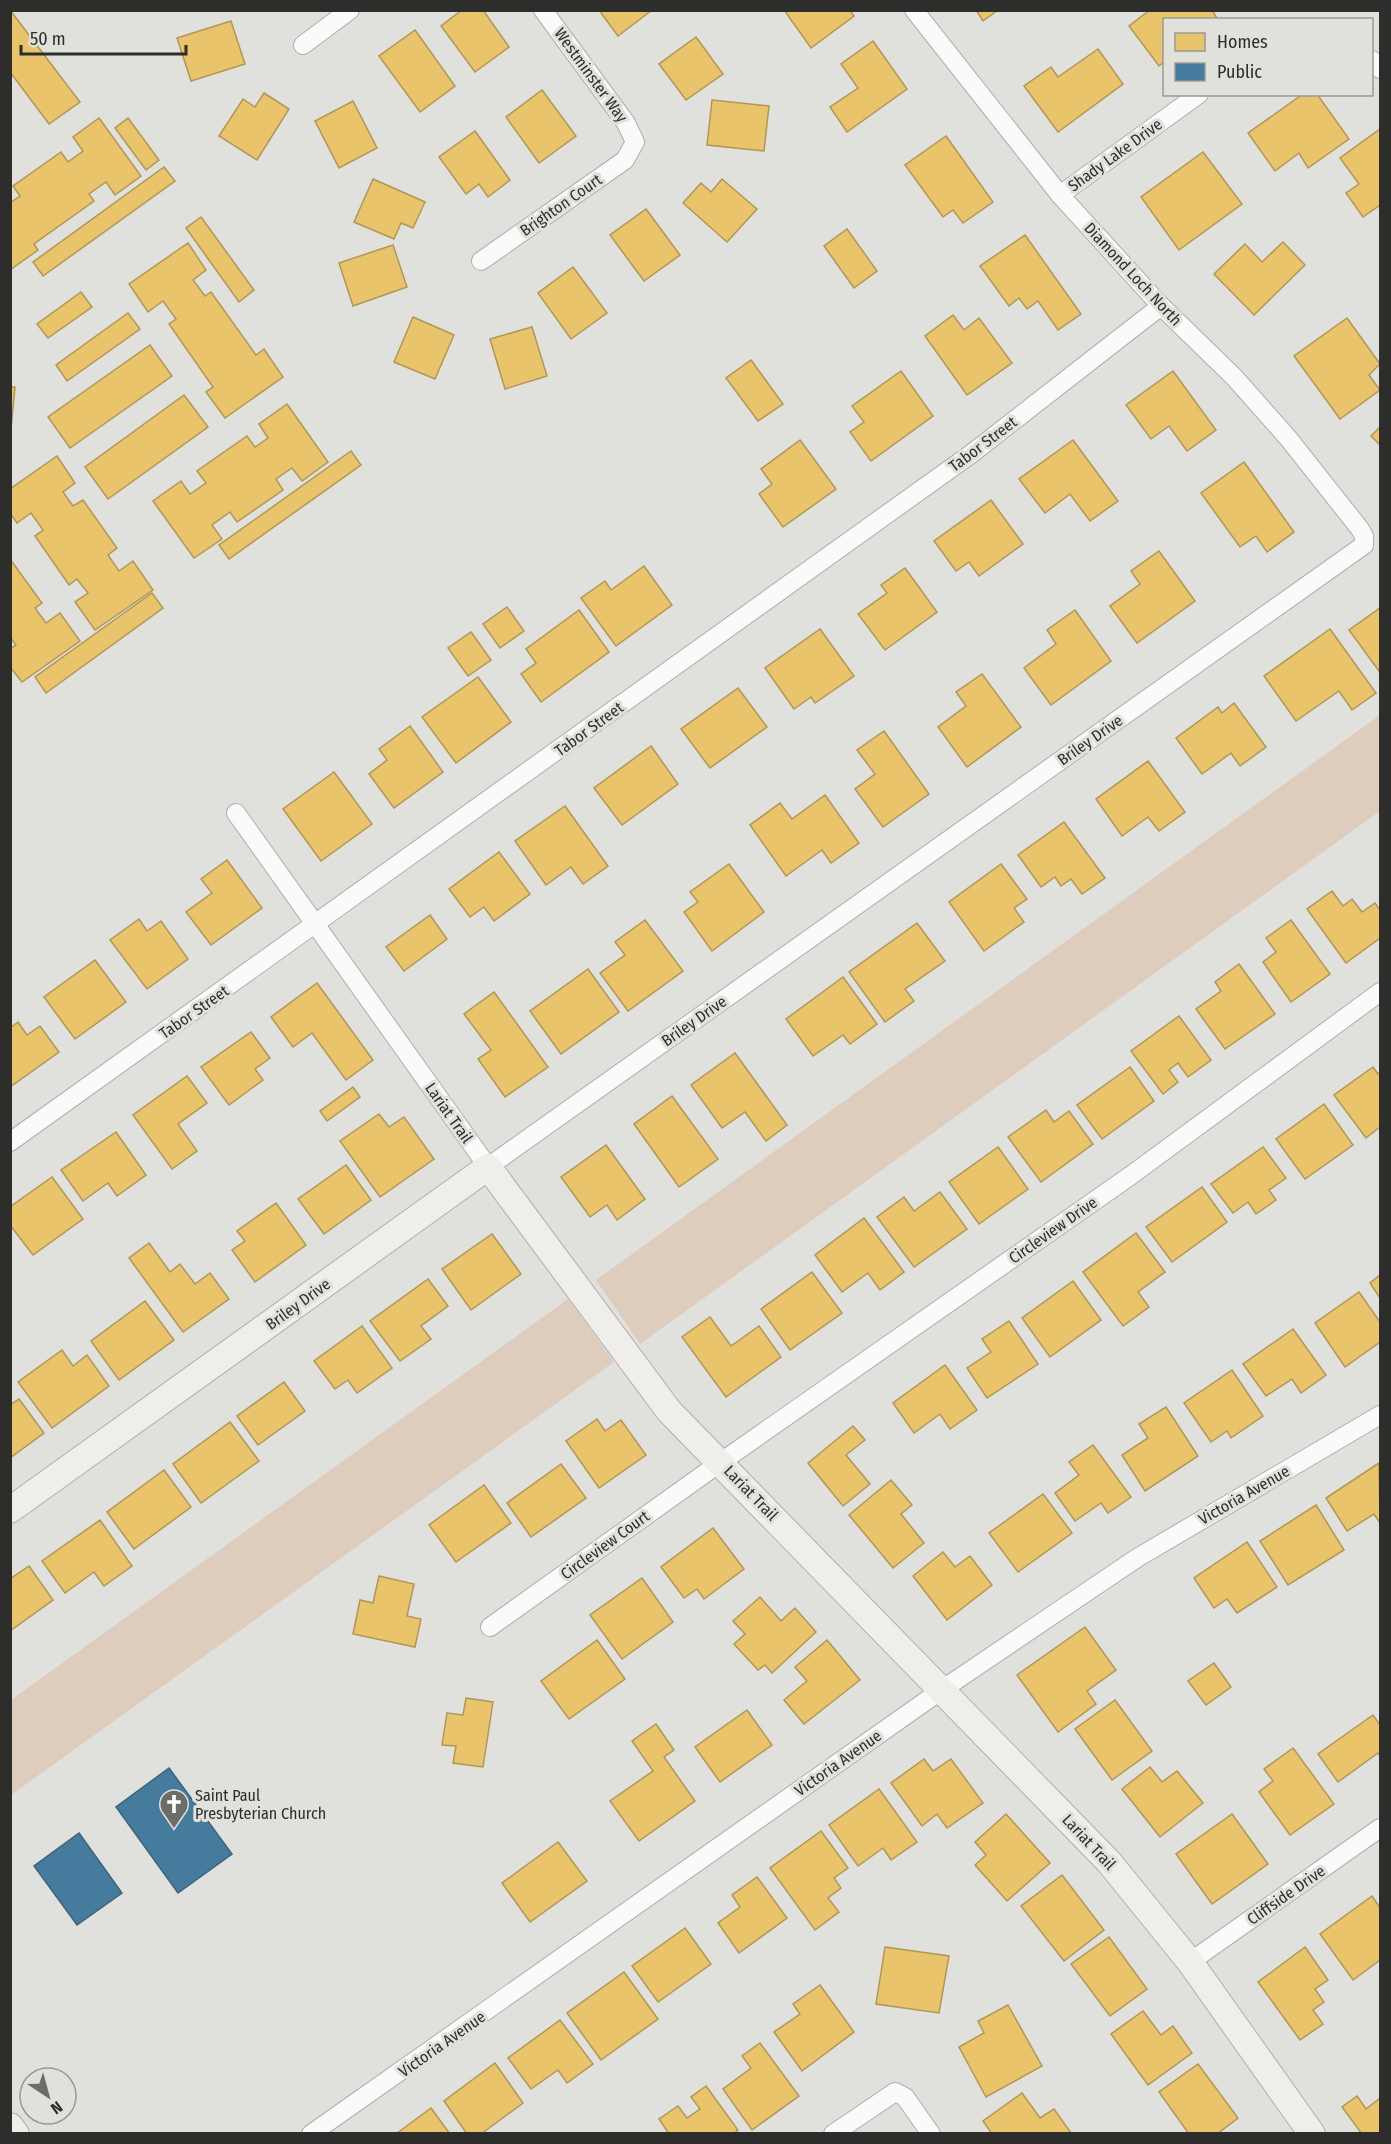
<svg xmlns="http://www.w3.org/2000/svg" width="1391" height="2144" font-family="'Fira Sans Condensed',sans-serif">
<rect width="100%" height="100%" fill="#e0e0dd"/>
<g fill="#decdbd">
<polygon points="1380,715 1380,811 640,1344 596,1280"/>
<polygon points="568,1299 614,1362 11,1795 11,1700"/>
</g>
<g fill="#e9c46a" stroke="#b19757" stroke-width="1.5">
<polygon points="10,10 80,102 49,124 10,72"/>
<polygon points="462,10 483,10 509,47 475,72 441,26"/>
<polygon points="604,10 652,10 618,36 601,13"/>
<polygon points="784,10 850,10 854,16 811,48"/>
<polygon points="976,10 998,10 983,21"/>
<polygon points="1150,10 1212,10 1218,20 1164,20 1164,62 1159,66 1129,26"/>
<polygon points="231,21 245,64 191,81 177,38"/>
<polygon points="415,30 455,86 420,112 379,56"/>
<polygon points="696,37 723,74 686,100 659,64"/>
<polygon points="873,41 907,89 847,132 830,107 858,88 841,64"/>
<polygon points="1098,49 1123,84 1058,132 1024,86 1051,67 1058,77"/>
<polygon points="542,90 576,136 539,163 506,117"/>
<polygon points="264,93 289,109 257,160 219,136 243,99 255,107"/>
<polygon points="1303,94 1317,94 1349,139 1308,168 1299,153 1275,171 1248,133"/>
<polygon points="712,100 769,106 764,151 707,145"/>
<polygon points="353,101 377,148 339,168 315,121"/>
<polygon points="99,118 141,176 115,195 106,182 89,194 94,201 34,244 38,250 10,270 10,203 20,196 13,186 61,152 68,162 83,151 73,137"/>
<polygon points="128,118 159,160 146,170 115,128"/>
<polygon points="1380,129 1380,205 1363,217 1346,193 1359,184 1340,158"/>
<polygon points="475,131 510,180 488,197 479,184 466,194 439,157"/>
<polygon points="946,136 993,202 963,223 953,210 943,217 905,165"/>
<polygon points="1203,152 1242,204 1179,250 1141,197"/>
<polygon points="164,167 175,181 43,276 33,262"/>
<polygon points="373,179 425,202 413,228 401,223 394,239 354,222"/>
<polygon points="722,179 757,209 727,242 683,203 701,183 711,192"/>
<polygon points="646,209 680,255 644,281 610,235"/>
<polygon points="201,217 254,290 239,302 186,228"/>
<polygon points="847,229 877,271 854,288 824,246"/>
<polygon points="1025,235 1081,314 1058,330 1038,301 1027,309 1019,298 1009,306 980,266"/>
<polygon points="1283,242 1305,265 1254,315 1214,274 1245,244 1262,262"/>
<polygon points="188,243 206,270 193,280 205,296 211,292 256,355 264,349 283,377 225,418 206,392 213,387 169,324 176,319 163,301 148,312 129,284"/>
<polygon points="393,245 407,287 353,306 339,263"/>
<polygon points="573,267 607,313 571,339 538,293"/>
<polygon points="81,292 92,307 48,338 37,324"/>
<polygon points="128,313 140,329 67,381 56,365"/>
<polygon points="953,315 964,330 979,318 1012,363 967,395 925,336"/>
<polygon points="413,317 454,335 435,379 394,362"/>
<polygon points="1347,318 1380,364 1369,375 1380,390 1340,419 1294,356"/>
<polygon points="532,327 547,376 505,389 490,339"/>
<polygon points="150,345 172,376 70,448 48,417"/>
<polygon points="751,360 783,404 758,421 726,378"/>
<polygon points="901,371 933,416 871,461 850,432 864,422 852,406"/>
<polygon points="1173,371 1216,430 1187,451 1169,426 1151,439 1126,405"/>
<polygon points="10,387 15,387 10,440"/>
<polygon points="184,395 208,427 108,499 85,467"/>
<polygon points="287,404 328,462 302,481 292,468 276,479 283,490 237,522 230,512 212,525 222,539 194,558 153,501 181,481 190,494 206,483 197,471 247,436 255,447 268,438 259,424"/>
<polygon points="1380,427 1380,445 1371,436"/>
<polygon points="800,440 836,489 783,527 759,494 772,484 761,469"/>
<polygon points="1073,440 1118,501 1090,521 1070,494 1045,513 1019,479"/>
<polygon points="351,451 361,465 229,559 219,545"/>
<polygon points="57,456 75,483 63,492 73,506 83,500 117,548 108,555 119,571 133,561 153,590 95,630 75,602 88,593 77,579 69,585 35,536 43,530 31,513 17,523 10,513 10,489"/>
<polygon points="1244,462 1294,532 1267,552 1256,536 1240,547 1201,493"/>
<polygon points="991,500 1023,544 979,576 969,562 956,571 934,541"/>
<polygon points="1159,551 1195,601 1137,643 1110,606 1140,584 1131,571"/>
<polygon points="10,559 42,603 35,608 46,623 60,613 80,641 22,682 10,667 10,649 16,645 10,637"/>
<polygon points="644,566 672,605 616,646 581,598 605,581 611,590"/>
<polygon points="905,568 937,612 885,650 858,614 887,593 881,585"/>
<polygon points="152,593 163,608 46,693 35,677"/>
<polygon points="507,607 524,631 500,648 483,624"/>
<polygon points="1380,608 1380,670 1379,671 1349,630"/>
<polygon points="579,610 609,652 541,702 521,674 536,663 526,649"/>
<polygon points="1075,610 1111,661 1051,705 1024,668 1056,644 1047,630"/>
<polygon points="820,629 854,676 815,703 811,697 794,709 765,668"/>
<polygon points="1330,629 1376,693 1352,710 1339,691 1296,721 1264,676"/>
<polygon points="471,632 491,660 468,676 448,648"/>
<polygon points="982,674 1021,727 967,767 938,727 966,706 956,692"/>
<polygon points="478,677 511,722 456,763 422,717"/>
<polygon points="738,688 767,727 710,768 681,729"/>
<polygon points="1234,703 1266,747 1240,766 1231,753 1202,774 1176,738 1218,707 1222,713"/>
<polygon points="410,726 443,772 394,808 369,774 387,760 379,749"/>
<polygon points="884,731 929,794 883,827 855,789 875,774 857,750"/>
<polygon points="651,746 678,784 622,825 594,788"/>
<polygon points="1148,761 1185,812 1159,831 1148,817 1122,836 1096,799"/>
<polygon points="334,772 372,824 321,861 283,809"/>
<polygon points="825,795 859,843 831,863 822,850 786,876 750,825 780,803 792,819"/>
<polygon points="565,806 608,866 583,884 571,867 546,885 515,841"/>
<polygon points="1064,822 1105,878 1082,894 1071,879 1061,886 1055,877 1041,887 1018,855"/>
<polygon points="499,852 530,894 494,921 484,907 470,917 449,889"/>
<polygon points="227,860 262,908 211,945 186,912 212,893 201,879"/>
<polygon points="729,864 764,912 712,951 684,912 698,902 690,892"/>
<polygon points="1001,864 1027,899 1014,908 1024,922 984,951 949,902"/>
<polygon points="1332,891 1343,906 1352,899 1362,912 1375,903 1380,910 1380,938 1346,963 1307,909"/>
<polygon points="430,915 447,939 404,971 386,947"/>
<polygon points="139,919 147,931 161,921 188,959 147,989 110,940"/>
<polygon points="645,920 683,971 628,1011 600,973 625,955 615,942"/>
<polygon points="1291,920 1330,974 1291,1002 1263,962 1276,952 1266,938"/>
<polygon points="917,923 945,961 905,989 914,1001 885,1022 849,972"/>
<polygon points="95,960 126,1002 75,1039 44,997"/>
<polygon points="1239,964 1275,1014 1225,1049 1196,1009 1221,991 1215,982"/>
<polygon points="588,969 619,1012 561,1054 530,1011"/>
<polygon points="843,977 877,1024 850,1044 843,1035 813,1056 786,1019"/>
<polygon points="317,983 373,1060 346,1080 312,1033 293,1047 271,1017"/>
<polygon points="494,992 548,1067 505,1097 478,1059 491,1050 464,1014"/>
<polygon points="1179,1016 1211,1060 1188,1077 1178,1063 1169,1070 1178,1082 1163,1094 1131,1051"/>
<polygon points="18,1022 27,1035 40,1026 59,1052 10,1087 10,1028"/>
<polygon points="251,1032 270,1058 255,1069 263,1080 229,1105 201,1067"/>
<polygon points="735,1053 787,1125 766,1141 745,1112 722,1128 691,1085"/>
<polygon points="1130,1067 1154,1101 1102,1139 1077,1105"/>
<polygon points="1373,1067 1378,1074 1380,1072 1380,1127 1366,1138 1334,1095"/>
<polygon points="187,1076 207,1103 178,1124 197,1151 172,1169 133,1115"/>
<polygon points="353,1087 360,1097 327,1121 320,1111"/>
<polygon points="672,1096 718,1159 679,1187 634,1124"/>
<polygon points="1324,1104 1353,1145 1305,1179 1276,1139"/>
<polygon points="1046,1110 1054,1122 1069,1111 1093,1144 1041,1182 1008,1137"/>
<polygon points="379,1114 389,1127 404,1117 434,1159 380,1197 340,1141"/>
<polygon points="116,1132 146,1175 117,1196 108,1183 83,1201 61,1170"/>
<polygon points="606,1145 645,1199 617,1220 607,1205 590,1217 561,1177"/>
<polygon points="998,1147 1028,1189 979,1224 949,1182"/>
<polygon points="1263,1147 1286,1178 1269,1190 1276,1200 1256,1214 1248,1202 1233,1213 1211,1184"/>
<polygon points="346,1165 371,1200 324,1234 298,1199"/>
<polygon points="52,1177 83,1219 33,1255 10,1225 10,1207"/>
<polygon points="1202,1187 1227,1222 1172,1262 1146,1227"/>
<polygon points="940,1192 967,1229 914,1267 877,1217 904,1197 914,1211"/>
<polygon points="276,1203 306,1245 255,1282 232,1250 245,1241 237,1231"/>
<polygon points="864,1218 904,1272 880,1290 868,1273 842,1292 815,1255"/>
<polygon points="1136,1233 1165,1272 1138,1292 1149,1307 1123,1326 1083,1272"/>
<polygon points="492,1234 521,1274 471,1310 442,1269"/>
<polygon points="149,1243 170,1272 180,1264 195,1284 210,1273 229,1299 183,1332 129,1258"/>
<polygon points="812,1272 842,1313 790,1350 761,1309"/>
<polygon points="1380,1275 1380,1298 1370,1283"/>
<polygon points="428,1279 448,1306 421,1326 431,1339 400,1361 370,1321"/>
<polygon points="1073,1281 1101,1320 1050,1357 1022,1318"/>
<polygon points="1359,1292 1380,1322 1380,1342 1345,1367 1315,1323"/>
<polygon points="145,1301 174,1340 119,1380 91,1341"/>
<polygon points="710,1317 731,1346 759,1326 781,1357 726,1397 682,1337"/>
<polygon points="1009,1321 1038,1364 987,1398 967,1368 991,1352 982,1339"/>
<polygon points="362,1326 392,1368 357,1393 348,1380 335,1389 314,1361"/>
<polygon points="1293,1329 1326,1375 1301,1393 1292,1379 1266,1396 1243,1364"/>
<polygon points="62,1350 73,1366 87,1355 109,1386 52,1428 18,1382"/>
<polygon points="945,1365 977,1410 950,1429 940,1414 914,1433 893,1403"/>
<polygon points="1232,1370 1263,1416 1231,1438 1227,1431 1211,1442 1184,1403"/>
<polygon points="284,1382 305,1411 258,1445 237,1416"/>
<polygon points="19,1399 44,1433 10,1458 10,1405"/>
<polygon points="1166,1407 1198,1456 1145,1491 1122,1455 1148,1438 1139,1424"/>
<polygon points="597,1419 605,1431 621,1420 646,1455 599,1488 566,1441"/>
<polygon points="230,1422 259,1461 201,1503 173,1464"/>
<polygon points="853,1426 865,1440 846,1455 870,1484 843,1506 808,1463"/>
<polygon points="1093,1445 1131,1497 1108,1513 1101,1503 1075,1521 1055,1493 1079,1475 1069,1462"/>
<polygon points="1379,1463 1380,1523 1374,1514 1347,1531 1326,1498"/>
<polygon points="561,1464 586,1498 531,1537 507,1503"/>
<polygon points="164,1470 191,1507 134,1549 107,1512"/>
<polygon points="891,1480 912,1505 901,1514 924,1543 893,1568 849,1515"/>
<polygon points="484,1485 511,1523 456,1562 429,1525"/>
<polygon points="1043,1494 1072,1533 1018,1572 989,1533"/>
<polygon points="1316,1505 1344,1550 1288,1585 1260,1541"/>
<polygon points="100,1520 132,1566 104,1586 94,1572 65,1593 42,1561"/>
<polygon points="713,1528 744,1569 704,1599 697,1589 684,1598 661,1567"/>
<polygon points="1247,1542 1277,1587 1237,1613 1227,1599 1214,1608 1194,1578"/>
<polygon points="943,1552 955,1567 970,1556 992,1585 947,1620 913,1576"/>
<polygon points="29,1566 53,1600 10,1631 10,1579"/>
<polygon points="379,1576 414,1584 407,1616 421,1619 415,1647 353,1634 360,1600 373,1603"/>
<polygon points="642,1578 673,1622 622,1659 590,1615"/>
<polygon points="760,1597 781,1621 795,1608 816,1632 772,1673 765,1665 758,1670 734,1644 745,1634 733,1621"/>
<polygon points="1085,1627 1116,1670 1087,1691 1096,1704 1058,1732 1017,1675"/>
<polygon points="597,1640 625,1679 569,1719 541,1681"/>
<polygon points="827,1640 860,1680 804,1724 784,1700 807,1681 795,1667"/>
<polygon points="1214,1663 1231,1687 1206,1705 1188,1681"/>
<polygon points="466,1698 493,1702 483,1767 453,1763 456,1746 442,1745 447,1713 463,1715"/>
<polygon points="1115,1700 1152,1751 1112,1780 1075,1729"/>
<polygon points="747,1710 772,1745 720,1782 695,1747"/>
<polygon points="1373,1715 1380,1725 1380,1756 1378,1753 1338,1782 1318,1754"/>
<polygon points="656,1724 674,1750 664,1757 695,1801 639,1841 610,1801 653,1771 632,1741"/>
<polygon points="1293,1748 1334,1804 1290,1835 1259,1792 1273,1781 1264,1769"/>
<polygon points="924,1759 933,1771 951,1759 983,1803 947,1828 937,1814 922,1826 891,1783"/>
<polygon points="1150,1767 1162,1782 1177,1771 1203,1803 1160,1837 1122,1789"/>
<polygon points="879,1789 917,1842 891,1860 883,1848 858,1866 829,1825"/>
<polygon points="1006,1814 1050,1863 1007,1901 975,1865 986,1855 975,1842"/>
<polygon points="1232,1814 1268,1864 1212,1904 1176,1854"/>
<polygon points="821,1831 848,1868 834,1878 841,1888 828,1898 839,1912 815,1930 770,1868"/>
<polygon points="558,1842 587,1881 530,1922 502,1883"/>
<polygon points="1062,1875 1104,1930 1064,1961 1021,1906"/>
<polygon points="757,1877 787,1918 739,1953 718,1923 740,1907 732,1895"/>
<polygon points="1372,1896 1380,1908 1380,1960 1353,1980 1320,1934"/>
<polygon points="685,1928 711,1964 658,2002 632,1966"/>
<polygon points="1109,1937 1147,1989 1110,2016 1071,1964"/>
<polygon points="885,1947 949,1956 939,2013 876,2004"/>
<polygon points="1305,1947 1328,1980 1315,1989 1324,2002 1313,2010 1323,2024 1300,2040 1258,1982"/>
<polygon points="624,1972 658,2019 601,2060 567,2013"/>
<polygon points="820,1985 854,2032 802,2071 774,2032 800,2014 793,2004"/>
<polygon points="1008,2005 1042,2066 986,2097 959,2047 984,2033 978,2021"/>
<polygon points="1143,2011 1161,2035 1173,2026 1192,2053 1148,2085 1111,2034"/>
<polygon points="560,2020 593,2064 567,2083 558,2070 531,2089 508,2058"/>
<polygon points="760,2043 799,2096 752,2130 723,2089 751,2068 742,2056"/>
<polygon points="495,2063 523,2103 481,2134 467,2134 444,2101"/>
<polygon points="1198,2064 1238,2118 1217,2134 1189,2134 1159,2092"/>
<polygon points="706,2086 738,2130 733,2134 669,2134 659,2119 678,2106 687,2118 700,2109 691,2097"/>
<polygon points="1022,2093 1040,2118 1054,2109 1071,2133 992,2134 983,2121"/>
<polygon points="1357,2096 1366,2109 1380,2098 1380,2134 1362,2134 1342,2107"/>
<polygon points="431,2108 450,2134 396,2134"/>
</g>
<g fill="#457b9d" stroke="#3e647b" stroke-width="1.5">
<polygon points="169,1768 232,1854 178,1893 116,1807"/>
<polygon points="79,1833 122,1893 77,1925 34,1866"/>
</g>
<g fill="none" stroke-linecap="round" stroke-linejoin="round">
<g stroke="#aeaead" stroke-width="20">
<g id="street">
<polyline points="303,45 350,10"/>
<polyline points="1372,60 1380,69"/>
<polyline points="1060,195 1199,94"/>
<polyline points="481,261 625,160 635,142 626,123 543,10"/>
<polyline points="236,813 488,1167 1364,545 1364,536 1360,529 1288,438 1234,377 1161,306 1060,195 914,10"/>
<polyline points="10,1142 971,454 1161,306"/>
<polyline points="490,1627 721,1462 1130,1176 1380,992"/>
<polyline points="1190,1962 1380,1828"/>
<polyline points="311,2134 943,1689 1137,1558 1380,1415"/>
<polyline points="833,2134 895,2092 905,2097 931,2134"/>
</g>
</g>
<g stroke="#aeaead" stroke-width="28">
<g id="secondary">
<polyline points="10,1510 488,1167 669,1411 1109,1862 1190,1962 1312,2134"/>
<polyline points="10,2126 16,2134"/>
</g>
</g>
<use href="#street" stroke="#fafafa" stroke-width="18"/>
<use href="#secondary" stroke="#efeeeb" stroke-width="26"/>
</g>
<defs>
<g id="church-pin" transform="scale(1.5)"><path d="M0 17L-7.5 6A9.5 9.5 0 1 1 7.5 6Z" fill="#6c6c69" stroke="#e1e1dc"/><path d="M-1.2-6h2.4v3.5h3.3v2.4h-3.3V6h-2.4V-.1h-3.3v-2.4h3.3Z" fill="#fff"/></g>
</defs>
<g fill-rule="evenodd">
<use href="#church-pin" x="174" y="1804"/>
</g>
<g text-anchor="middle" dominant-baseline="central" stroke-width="6" stroke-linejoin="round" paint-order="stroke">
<g font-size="16" fill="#2d2d2b" stroke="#e1e1dc">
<text transform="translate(591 75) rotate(54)">Westminster Way</text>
<text transform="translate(1115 155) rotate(-36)">Shady Lake Drive</text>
<text transform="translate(561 205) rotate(-35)">Brighton Court</text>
<text transform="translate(1133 274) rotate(47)">Diamond Loch North</text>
<text transform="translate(983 444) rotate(-37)">Tabor Street</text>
<text transform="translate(589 729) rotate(-36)">Tabor Street</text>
<text transform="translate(1090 740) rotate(-35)">Briley Drive</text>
<text transform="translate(194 1012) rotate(-35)">Tabor Street</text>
<text transform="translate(694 1021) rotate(-35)">Briley Drive</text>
<text transform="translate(449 1113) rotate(55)">Lariat Trail</text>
<text transform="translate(1053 1230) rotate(-35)">Circleview Drive</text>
<text transform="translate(298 1304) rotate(-36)">Briley Drive</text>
<text transform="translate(751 1493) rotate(46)">Lariat Trail</text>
<text transform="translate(1244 1495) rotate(-30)">Victoria Avenue</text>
<text transform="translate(605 1545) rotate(-36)">Circleview Court</text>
<text transform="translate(838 1763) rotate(-35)">Victoria Avenue</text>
<text transform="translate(1089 1842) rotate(47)">Lariat Trail</text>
<text transform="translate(1286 1895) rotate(-35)">Cliffside Drive</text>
<text transform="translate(442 2044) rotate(-35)">Victoria Avenue</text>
</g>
<g font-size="16" fill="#2d2d2b" stroke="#e1e1dc" text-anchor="start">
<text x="195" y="1795">Saint Paul<tspan x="195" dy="18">Presbyterian Church</tspan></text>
</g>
</g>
<rect width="1391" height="2144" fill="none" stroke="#2d2d2b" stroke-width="24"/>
<rect x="1163" y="18" width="210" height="78" fill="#e1e1dc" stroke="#999995" stroke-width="1.5"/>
<rect x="1175" y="33" width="30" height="18" fill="#e9c46a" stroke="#999995" stroke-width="1.5"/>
<text x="1217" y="48" font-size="18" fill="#2d2d2b">Homes</text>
<rect x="1175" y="63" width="30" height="18" fill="#457b9d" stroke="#999995" stroke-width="1.5"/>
<text x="1217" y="78" font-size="18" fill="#2d2d2b">Public</text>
<g transform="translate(48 2096) rotate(144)"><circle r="28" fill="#e1e1dc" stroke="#999995" stroke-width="1.5"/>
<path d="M0-4.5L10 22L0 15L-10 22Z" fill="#6c6c69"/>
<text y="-9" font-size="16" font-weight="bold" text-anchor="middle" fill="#2d2d2b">N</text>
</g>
<path d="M21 45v9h165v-9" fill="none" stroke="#2d2d2b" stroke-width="3"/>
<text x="30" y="45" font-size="18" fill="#2d2d2b" stroke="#e1e1dc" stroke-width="4.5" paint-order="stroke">50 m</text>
</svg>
